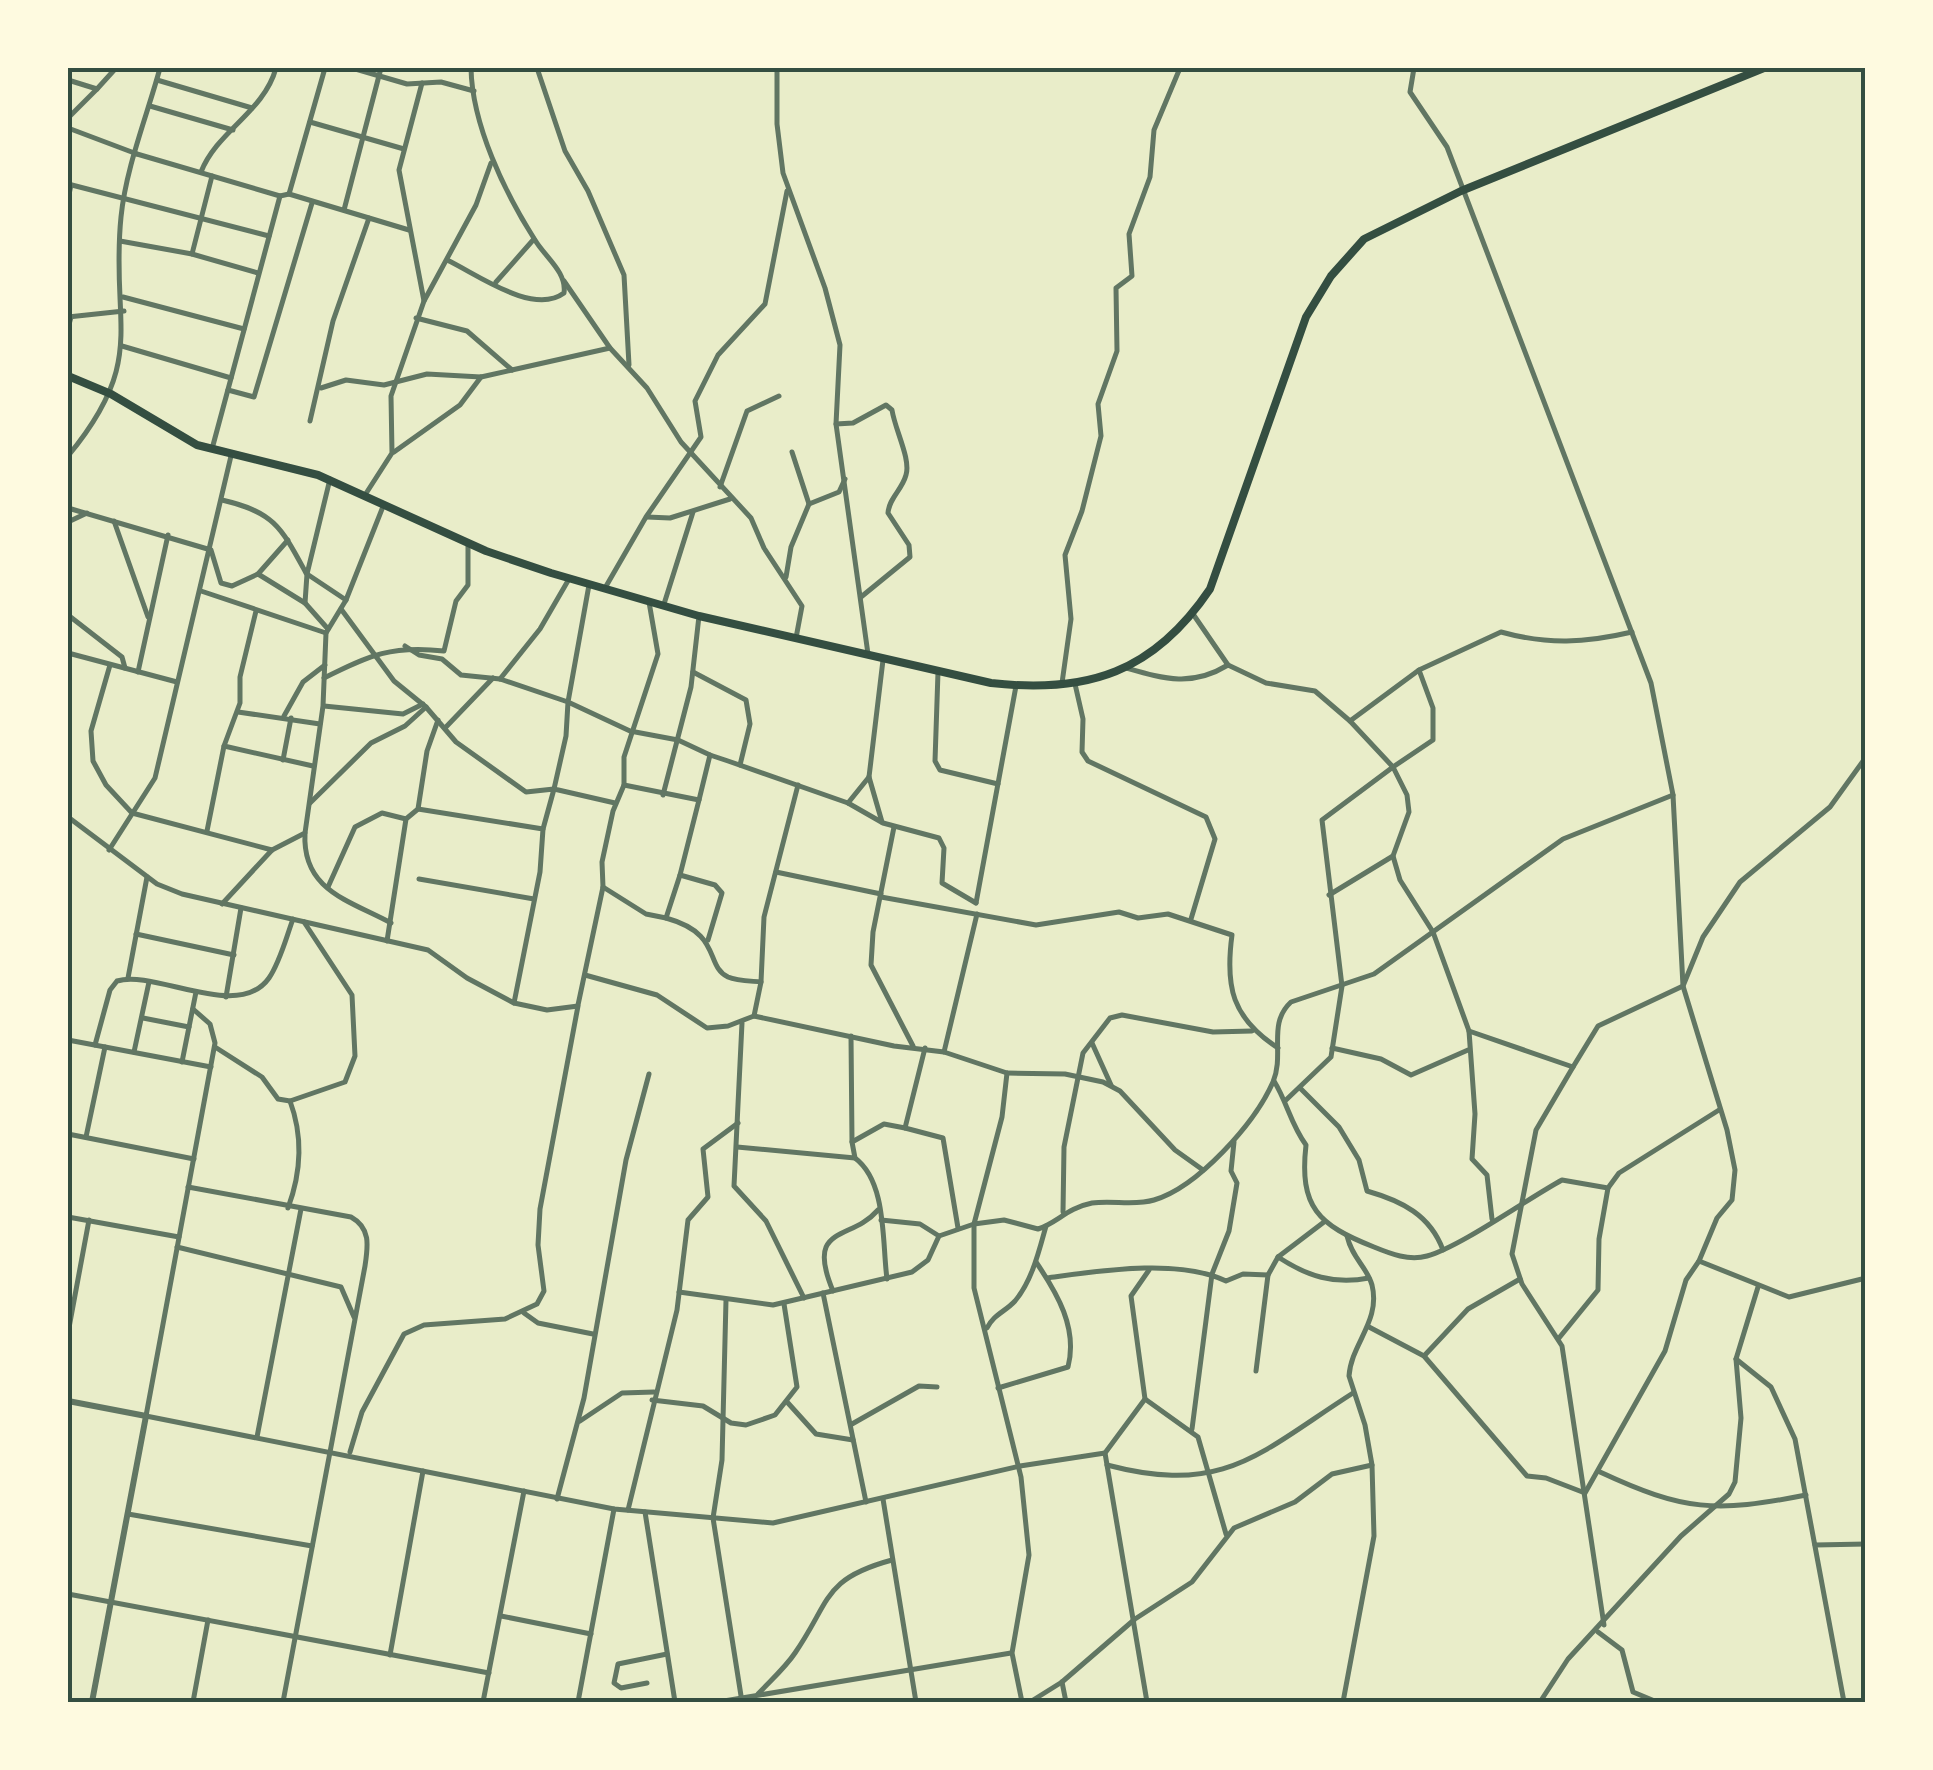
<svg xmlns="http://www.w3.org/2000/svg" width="1933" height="1770" font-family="'Titillium Web',sans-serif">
<rect width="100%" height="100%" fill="#e9edc9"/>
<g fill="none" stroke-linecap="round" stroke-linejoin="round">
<g stroke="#617663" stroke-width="5">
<polyline points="352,68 407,84 441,82 474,91"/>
<polyline points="537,68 565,151 588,191 624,275 629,365"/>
<polyline points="777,68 777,124 783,173 825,288 840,345 836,424 868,654"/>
<polyline points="68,80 97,89 116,68"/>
<polyline points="157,80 252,108"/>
<polyline points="150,106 233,130"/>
<polyline points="68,118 97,89"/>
<polyline points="310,122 404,149"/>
<polyline points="68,128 137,154"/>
<polyline points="137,154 280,196"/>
<path d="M 201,172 C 217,131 264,112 276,68"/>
<polyline points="68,184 269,236"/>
<polyline points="289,194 325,68"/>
<polyline points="68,199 71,185"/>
<polyline points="344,210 381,68"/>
<polyline points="120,241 192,254 258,273"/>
<polyline points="192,254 212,176"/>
<path d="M 447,260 C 477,274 533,316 564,293 C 567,272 545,257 535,240 C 505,193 472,125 471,68"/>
<polyline points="564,281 610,348 647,388 681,442 751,518 764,548 802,606 796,638"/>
<polyline points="496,282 534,239"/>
<polyline points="123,297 244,329"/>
<polyline points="424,301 476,205 491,163"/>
<polyline points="68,317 124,311"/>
<polyline points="416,318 467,331 512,370"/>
<polyline points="68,328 71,317"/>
<polyline points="122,346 231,378"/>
<polyline points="321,388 346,380 384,385 427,374 481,377 610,348"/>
<polyline points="228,390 254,397 312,203"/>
<polyline points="310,421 333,321 369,218"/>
<path d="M 836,424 L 853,423 L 886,405 L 892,410 C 895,430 911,459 906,475 C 902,490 889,498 888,513 L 909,545 L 910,557 L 861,597"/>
<polyline points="212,449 280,196 289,194 409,230"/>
<polyline points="394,452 460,405 481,377"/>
<polyline points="792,452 809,504"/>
<path d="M 68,456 C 149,358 110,325 121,217 C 126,167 147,116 160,68"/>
<polyline points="720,487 747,411 779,396"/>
<polyline points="365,495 392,453 391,396 424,301 399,170 422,83"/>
<path d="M 222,500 C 274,512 281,527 306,573"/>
<polyline points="68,508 211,550 221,583 232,586 258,574 305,603 328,629"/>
<polyline points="647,517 670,518 730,499"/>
<polyline points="114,521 148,617"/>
<polyline points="68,522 87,513"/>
<polyline points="258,574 288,540"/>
<polyline points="307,574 346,600"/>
<polyline points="786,577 791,547 809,504 839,492 845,479"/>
<polyline points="589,585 568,702 630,731 678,740 710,755"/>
<polyline points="605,588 646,517 701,437 695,401 718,355 765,304 787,191"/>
<polyline points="201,591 326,633"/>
<polyline points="305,603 307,574 330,479"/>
<polyline points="664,604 693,512"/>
<polyline points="341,609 394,681 426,707 456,742 526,792 554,789 543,829"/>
<polyline points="1193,614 1228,665"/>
<polyline points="68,615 122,657 125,668"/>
<polyline points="405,646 419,655 442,659 461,675 500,679 568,702 566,736 554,789 615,803"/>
<polyline points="68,653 177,682"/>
<polyline points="110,665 91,731 93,761 106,785 132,813 272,850"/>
<path d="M 1126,668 C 1165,679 1192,687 1228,665 L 1266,683 L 1315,691 L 1350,721 L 1419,670 L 1501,632 C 1548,645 1585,643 1632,632"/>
<polyline points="1419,670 1433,708 1433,740 1393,767 1407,795 1409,812 1393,856 1400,880 1433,932 1469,1031 1475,1114 1472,1159 1487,1175 1492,1219"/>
<polyline points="138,672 168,535"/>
<polyline points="693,672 746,700 750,724 740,765"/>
<polyline points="938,672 935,761 940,770 998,784"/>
<path d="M 324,678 C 370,655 392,645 444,651 L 456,601 L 468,585 L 468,542"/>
<polyline points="500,679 540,629 569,579"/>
<polyline points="1062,683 1071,619 1065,555 1082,511 1101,436 1098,404 1117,351 1116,288 1132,276 1129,234 1150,177 1154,130 1180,68"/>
<polyline points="1075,684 1083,719 1082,752 1088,761 1206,817 1215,839 1191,919"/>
<polyline points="324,706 403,714 423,704"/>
<polyline points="238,712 320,724"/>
<polyline points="284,716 303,682 325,665"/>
<polyline points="445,728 493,678"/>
<polyline points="224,746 313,766"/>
<polyline points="283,760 291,718"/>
<polyline points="869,777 882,822"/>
<polyline points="624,785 699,800 710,755 728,761 848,803 883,823 939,838 944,848 942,883 976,903"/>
<polyline points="663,795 691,687 699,616"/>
<polyline points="699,800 680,875 715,885 722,893 708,940"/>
<polyline points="310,803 371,743 405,726 426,707"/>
<polyline points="848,803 869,777 883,660"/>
<polyline points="418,809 543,829 540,872 514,1003"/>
<polyline points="68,817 157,884 182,894 428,950 467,978 514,1003 547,1010 578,1006 540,1209 538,1245 544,1291 537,1304 505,1319 424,1325 404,1334 362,1412 350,1452"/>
<polyline points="894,827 873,932 871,965 913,1046"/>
<polyline points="207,831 224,746 240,703 240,677 256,611"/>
<path d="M 305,833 C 302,890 348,900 391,923"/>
<polyline points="109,850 155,778 231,456"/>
<polyline points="776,872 881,894"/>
<polyline points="419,879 534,899"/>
<polyline points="328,887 355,827 382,813 406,819"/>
<polyline points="603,887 646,914 666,918 680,875"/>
<polyline points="1329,895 1393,856"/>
<path d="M 881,897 L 1036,925 L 1119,912 L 1138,918 L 1168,914 L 1232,935 C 1225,987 1232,1018 1278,1048"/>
<polyline points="976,903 1016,686"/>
<polyline points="222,904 272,850 305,833 323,706 326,633 346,600 384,504"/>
<path d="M 666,918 C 723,934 704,965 728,977 C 737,981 752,981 761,982"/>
<polyline points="136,934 234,955"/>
<polyline points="387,941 406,819 418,809 427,751 438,720"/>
<polyline points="585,975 657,995 707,1028 728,1026 754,1016 894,1046 944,1052 1007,1073 1065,1074 1103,1082 1120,1091 1175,1150 1203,1170"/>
<polyline points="128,978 147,877"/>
<polyline points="226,997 241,908"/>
<polyline points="578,1005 603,887 602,862 613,811 624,785 624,757 658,654 649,602"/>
<polyline points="193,1009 210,1024 215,1043 146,1416 614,1509 773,1523 1020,1466 1105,1453"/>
<polyline points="754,1016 761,982 764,917 798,785"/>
<polyline points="143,1018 189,1027"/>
<polyline points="742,1023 734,1186 766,1221 804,1298"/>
<polyline points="1469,1031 1573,1067 1598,1026 1683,986 1703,937 1740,882 1830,807 1866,757"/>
<polyline points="851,1036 852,1142"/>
<polyline points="68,1040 211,1067"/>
<polyline points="1092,1043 1111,1085"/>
<path d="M 95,1045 L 110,990 L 117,981 C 155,969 238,1022 269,978 C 280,962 286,938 293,919"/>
<polyline points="215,1047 262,1077 278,1099 290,1101 345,1082 355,1056 352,995 304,922"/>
<polyline points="1332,1048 1381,1059 1411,1075 1468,1050"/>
<polyline points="134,1052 149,982"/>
<polyline points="944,1052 977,914"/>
<polyline points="182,1062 196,992"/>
<polyline points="1573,1067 1536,1130 1512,1254 1522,1284 1562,1346 1604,1625"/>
<polyline points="1007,1073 1002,1117 974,1224 974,1288 1021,1477 1029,1555 1012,1653 1022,1702"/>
<path d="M 1274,1081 C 1287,1102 1291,1125 1306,1145 C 1299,1207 1318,1225 1374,1247 C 1391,1254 1409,1261 1427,1256 C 1460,1247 1527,1199 1562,1180 L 1608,1188 L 1619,1173 L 1719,1110"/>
<path d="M 1301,1089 L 1339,1127 L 1359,1160 L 1367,1191 C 1402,1201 1430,1215 1443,1250"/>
<polyline points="1286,1100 1331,1057 1342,986 1322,820 1393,767 1350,721"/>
<polyline points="905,1128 943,1138 958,1228"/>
<polyline points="68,1134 194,1159"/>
<polyline points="86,1137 105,1047"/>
<polyline points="737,1147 855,1158"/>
<path d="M 188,1187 L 351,1217 C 371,1228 368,1246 365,1266 L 283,1702"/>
<path d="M 288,1208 C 301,1173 303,1136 290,1101"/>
<polyline points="1063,1212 1064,1147 1083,1053 1110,1018 1122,1015 1213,1032 1252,1031"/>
<polyline points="68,1217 179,1237"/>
<polyline points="881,1220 920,1224 939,1236"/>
<polyline points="177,1247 341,1287 354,1317"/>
<path d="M 1278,1257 C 1307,1276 1334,1285 1369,1278"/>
<polyline points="1699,1261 1789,1297 1866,1278"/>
<path d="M 1047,1278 C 1099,1271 1178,1258 1226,1281 L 1243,1274 L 1268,1275 L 1278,1257 L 1324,1222"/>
<path d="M 887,1279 C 882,1242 887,1182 855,1158 L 852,1142 L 884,1124 L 905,1128 L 925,1048"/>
<path d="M 833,1291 C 805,1224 850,1242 878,1210"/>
<path d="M 679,1292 L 773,1305 L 912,1272 L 928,1260 L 939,1236 L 974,1224 L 1004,1220 L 1038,1229 C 1057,1223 1067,1208 1092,1203 C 1112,1200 1135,1206 1154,1200 C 1198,1187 1255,1123 1273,1082 C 1285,1054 1267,1024 1291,1002 L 1374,974 L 1563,839 L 1673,795"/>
<polyline points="823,1293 866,1502"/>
<polyline points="726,1300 722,1460 713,1518 742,1702"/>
<polyline points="524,1313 538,1323 593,1334"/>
<polyline points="1369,1327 1424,1356 1527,1476 1546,1478 1585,1493 1665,1351 1686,1280 1699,1261 1717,1218 1732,1200 1735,1170 1727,1130 1683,986 1673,795 1651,683 1447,147 1410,92 1414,68"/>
<path d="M 987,1328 C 994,1314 1005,1312 1015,1301 C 1032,1281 1039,1251 1046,1226"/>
<polyline points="68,1333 89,1220"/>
<polyline points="1559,1338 1598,1290 1599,1239 1608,1188"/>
<polyline points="1424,1356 1468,1309 1520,1279"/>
<polyline points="1736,1359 1771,1387 1795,1439 1844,1702"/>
<polyline points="1256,1371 1268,1275"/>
<path d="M 998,1388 L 1068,1367 C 1078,1328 1057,1293 1036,1262"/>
<polyline points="1145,1399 1198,1437 1226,1534"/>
<polyline points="652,1400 703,1406 731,1423 746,1425 775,1415 797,1387 784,1304"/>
<polyline points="788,1403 816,1434 853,1440"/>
<polyline points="580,1421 622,1393 654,1392"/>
<polyline points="852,1424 919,1386 937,1387"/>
<polyline points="1192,1429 1212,1274 1229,1231 1237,1183 1231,1171 1234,1142"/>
<polyline points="257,1437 301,1209"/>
<path d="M 1107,1465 C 1225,1496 1259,1453 1353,1393"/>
<path d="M 1600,1472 C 1684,1511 1715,1513 1806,1495"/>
<polyline points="557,1499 584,1398 626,1160 649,1074"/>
<polyline points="883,1499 916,1702"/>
<polyline points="628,1510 677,1310 688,1220 708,1197 703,1149 738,1123"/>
<polyline points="645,1512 675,1702"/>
<polyline points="128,1514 312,1546"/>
<polyline points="1815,1545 1866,1544"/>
<polyline points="68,1594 489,1673"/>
<polyline points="501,1616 591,1634"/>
<polyline points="1598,1632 1622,1650 1633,1692 1657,1702"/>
<polyline points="390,1655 423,1471"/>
<polyline points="1062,1682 1066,1702"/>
<polyline points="647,1683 621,1688 614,1683 618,1664 667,1654"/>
<path d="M 758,1694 C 770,1681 785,1668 795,1653 C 831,1601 822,1579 892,1560"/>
<polyline points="193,1702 208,1620"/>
<polyline points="483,1702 524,1491"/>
<polyline points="578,1702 614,1509"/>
<polyline points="718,1702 1011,1653"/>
<polyline points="1030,1702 1062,1682 1135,1619 1192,1582 1234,1528 1295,1502 1332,1474 1372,1465"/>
<polyline points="1147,1702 1105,1453 1145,1399 1131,1296 1149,1270"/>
<path d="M 1343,1702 L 1374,1536 L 1372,1465 L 1365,1425 L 1349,1376 C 1351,1344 1381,1321 1372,1285 C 1367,1267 1352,1258 1347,1236"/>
<polyline points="1540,1702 1568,1659 1681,1536 1729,1494 1735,1482 1741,1418 1736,1359 1758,1287"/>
</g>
<polyline stroke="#617663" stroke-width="6" points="68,1401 146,1416 92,1702"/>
<path stroke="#344e41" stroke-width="8" d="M 68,376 L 111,394 L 197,445 L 318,475 L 486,551 L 551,573 L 699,616 L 991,683 C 1088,694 1154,672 1210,589 L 1306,317 L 1331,276 L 1364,239 L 1461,191 L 1764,68"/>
</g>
<rect width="1933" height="1770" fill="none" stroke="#fefae0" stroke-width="140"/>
<rect x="70" y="70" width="1793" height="1630" fill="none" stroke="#344e41" stroke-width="4"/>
</svg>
